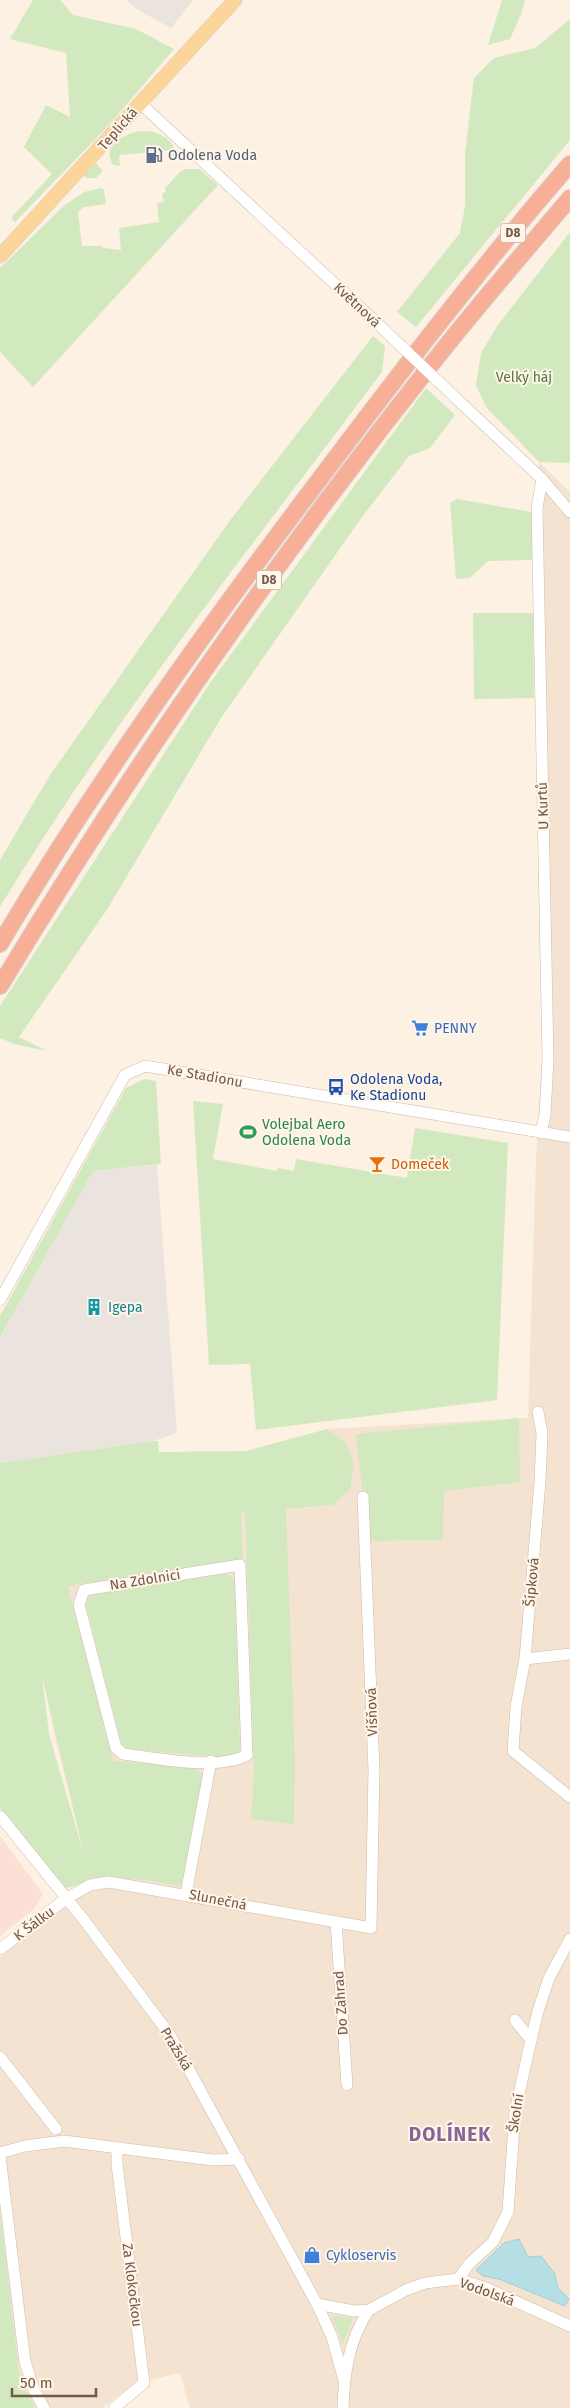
<svg xmlns="http://www.w3.org/2000/svg" width="570" height="2408" font-family="'Fira Sans',sans-serif">
<rect width="100%" height="100%" fill="#fcf1e2"/>
<polygon fill="#f4e3d0" points="539,462 570,492 570,2408 190,2408 180,2373 136,2383 102,2408 0,2408 0,1957 62,1908 91,1880 55,1737 41,1666 0,1556 169,1520 333,1505 346,1443 327,1429 528,1418 536,1160 543,1040 537,709"/>
<polygon fill="#fce0d5" points="0,1836 43,1894 34,1909 0,1936"/>
<g fill="#ebe3dd">
<polygon points="126,0 193,0 171,28 135,8"/>
<polygon points="157,1165 177,1433 153,1441 0,1463 0,1339 93,1171"/>
</g>
<g fill="#d2e9c0" fill-rule="evenodd">
<polygon points="33,0 60,0 73,15 136,29 174,49 108,126 15,222 11,218 52,174 24,147 46,105 70,117 66,53 10,39"/>
<polygon points="502,0 525,0 521,14 510,39 488,45"/>
<polygon points="570,19 570,140 416,327 397,312 460,233 465,206 465,153 474,78 494,58 535,48"/>
<path d="M 146,131 C 162,132 180,143 173,161 L 172,150 L 119,155 L 120,166 L 113,165 C 100,144 128,131 146,131 Z"/>
<polygon points="96,163 103,171 96,178 86,178 84,175"/>
<polygon points="186,169 199,169 218,185 33,387 0,352 0,268 65,205 84,192 101,188 104,190 106,204 84,207 78,212 82,246 102,246 103,248 121,250 119,228 159,222 157,203 164,202 162,194 166,191 165,188 180,172"/>
<polygon points="570,232 570,463 539,462 486,407 476,385 481,353 498,325"/>
<path d="M 373,336 L 385,346 L 382,372 C 251,547 113,720 0,907 L 0,860 L 50,775 L 231,519 Z"/>
<polygon points="426,388 455,415 430,448 409,456 362,517 221,718 106,911 19,1037 47,1051 14,1044 0,1038 0,1006 210,683"/>
<polygon points="457,499 532,512 532,560 488,561 470,578 456,579 450,503"/>
<polygon points="473,613 533,613 534,698 474,699"/>
<polygon points="144,1079 156,1081 161,1164 93,1171 0,1338 0,1316 126,1088"/>
<polygon points="193,1101 223,1104 213,1159 277,1171 278,1168 294,1171 296,1159 407,1178 415,1128 508,1143 497,1400 256,1430 250,1364 209,1365"/>
<polygon points="519,1418 520,1482 444,1491 443,1540 368,1541 356,1434"/>
<path d="M 327,1429 L 346,1443 L 354,1465 L 350,1489 L 333,1505 L 286,1509 L 295,1762 L 294,1824 L 251,1819 L 254,1771 L 245,1513 L 241,1513 L 243,1559 L 68,1586 L 113,1761 L 193,1767 L 202,1774 L 202,1778 L 182,1886 L 145,1880 L 91,1877 L 91,1880 L 65,1889 L 0,1808 L 0,1463 L 153,1441 L 158,1441 L 159,1452 L 246,1451 ZM 42,1676 L 84,1855 L 49,1734 Z"/>
<polygon points="225,1574 232,1577 235,1583 240,1750 231,1758 126,1749 121,1743 86,1605 88,1598 95,1593"/>
<polygon points="0,2211 20,2380 35,2408 0,2408"/>
<polygon points="331,2316 353,2318 343,2343"/>
</g>
<polygon fill="#b6dfe5" stroke="#9dcfd7" points="519,2239 528,2257 541,2256 555,2274 558,2288 569,2299 565,2306 499,2279 483,2276 476,2270 504,2243"/>
<g fill="none" stroke-linecap="round" stroke-linejoin="round">
<g stroke="#cfbbac" stroke-width="12">
<g id="minor">
<polyline points="140,103 379,325"/>
<polyline points="461,403 542,479 570,512"/>
<polyline points="541,1133 545,1115 548,1059 537,508 542,479"/>
<polyline points="0,1300 125,1075 145,1066 570,1137"/>
<polyline points="538,1412 542,1433 540,1482 525,1659 516,1707 513,1751 570,1797"/>
<path d="M 240,1565 L 247,1755 C 218,1771 157,1758 123,1754 L 116,1748 L 79,1605 L 84,1590 Z"/>
<polyline points="525,1659 570,1654"/>
<polyline points="0,1816 84,1920 170,2035 317,2304 332,2337 344,2380"/>
<polyline points="186,1894 211,1761"/>
<polyline points="336,1922 347,2085"/>
<polyline points="0,1949 67,1898 90,1885 109,1882 371,1928 374,1770 363,1497"/>
<polyline points="515,2020 531,2040"/>
<polyline points="0,2057 56,2129"/>
<polyline points="0,2153 25,2146 64,2141 213,2160 239,2159"/>
<polyline points="0,2156 25,2362 34,2390 44,2408"/>
<polyline points="458,2279 470,2263 493,2242 508,2212 515,2112 531,2040 538,2011 549,1978 570,1939"/>
<polyline points="317,2304 354,2311 369,2310 406,2290 425,2283 458,2279 486,2288 570,2326"/>
<polyline points="114,2408 144,2383 117,2164 117,2148"/>
<path d="M 343,2408 C 344,2374 349,2339 369,2310"/>
</g>
</g>
<g stroke="#d8d0cc" stroke-width="15">
<polyline id="major" points="0,256 235,0"/>
</g>
<g stroke="#d8d0cc" stroke-width="18">
<g id="highway">
<path d="M 0,944 C 95,784 204,632 316,484 C 398,375 481,267 570,164"/>
<path d="M 0,986 C 132,767 279,556 438,356 C 481,302 526,250 570,198"/>
</g>
</g>
<use href="#minor" stroke="#fff" stroke-width="11"/>
<use href="#major" stroke="#fbd59a" stroke-width="14"/>
<use href="#highway" stroke="#f7af98" stroke-width="16"/>
<g stroke="#cfbbac" stroke-width="12" stroke-linecap="butt">
<polyline id="minor-bridge" points="379,325 461,403"/>
</g>
<use href="#minor-bridge" stroke="#fff" stroke-width="11"/>
</g>
<defs>
<g id="fuel-bare" transform="scale(1.35)"><path d="M-5.5-6h7V0h2V4h1.3V-2.5L3-4.5l.8-.8L6-3V5H2.5V1h-1V6h-7ZM-4.2-4.7v3.2H.2V-4.7Z" fill="#5c6f8a" stroke="#fff5e8" stroke-width="2.5" paint-order="stroke"/></g>
<g id="supermarket-bare" transform="scale(1.35)"><path d="M-6-5.5h2.5l.6 2H6L4.5 2H-2.5L-4.4-4H-6ZM-1.5 3.2a1.3 1.3 0 1 0 .1 0ZM3 3.2a1.3 1.3 0 1 0 .1 0Z" fill="#3f7fe0" stroke="#fff5e8" stroke-width="2.5" paint-order="stroke"/></g>
<g id="bus-bare" transform="scale(1.35)"><path d="M-5-6H5V4H4V6H2V4H-2V6H-4V4H-5ZM-3.5-4V0h7V-4ZM-3.5 1.2v1.5H-2V1.2ZM2 1.2v1.5H3.5V1.2Z" fill="#1a4fb4" stroke="#fff5e8" stroke-width="2.5" paint-order="stroke"/></g>
<g id="stadium-bare" transform="scale(1.35)"><path d="M0-5a6.5 5 0 1 0 0 10a6.5 5 0 1 0 0-10ZM-3.5-1.8h7v3.6h-7Z" fill="#2e9e5b" stroke="#fff5e8" stroke-width="2.5" paint-order="stroke"/></g>
<g id="bar-bare" transform="scale(1.35)"><path d="M-6-5H6L.8 .8V4.5H3.5V6h-7V4.5H-.8V.8Z" fill="#e8710a" stroke="#fff5e8" stroke-width="2.5" paint-order="stroke"/></g>
<g id="building-bare" transform="scale(1.35)"><path d="M-4-6H4V6H1V3H-1V6H-4ZM-2.5-4.3h1.7v1.8h-1.7ZM.8-4.3h1.7v1.8H.8ZM-2.5-1h1.7V.8h-1.7ZM.8-1h1.7V.8H.8Z" fill="#0f9aa8" stroke="#fff5e8" stroke-width="2.5" paint-order="stroke"/></g>
<g id="shop-bare" transform="scale(1.35)"><path d="M-5-2.5h2.3a2.7 3.5 0 0 1 5.4 0H5L5.5 6h-11ZM-1.5-2.5h3a1.5 2.3 0 0 0-3 0Z" fill="#3f7fe0" stroke="#fff5e8" stroke-width="2.5" paint-order="stroke"/></g>
</defs>
<g fill-rule="evenodd">
<use href="#fuel-bare" x="154" y="155"/>
<use href="#supermarket-bare" x="420" y="1028"/>
<use href="#bus-bare" x="336" y="1087"/>
<use href="#stadium-bare" x="248" y="1132"/>
<use href="#bar-bare" x="377" y="1164"/>
<use href="#building-bare" x="94" y="1307"/>
<use href="#shop-bare" x="312" y="2255"/>
</g>
<g text-anchor="middle" dominant-baseline="central" stroke-width="4" stroke-linejoin="round" paint-order="stroke">
<g fill="#fff5e8" stroke="#9d8678" stroke-width="1">
<rect x="500.5" y="223.5" width="25" height="19" rx="4"/>
<rect x="256.5" y="570.5" width="25" height="19" rx="4"/>
</g>
<g font-size="12" font-weight="bold" fill="#735748">
<text x="513" y="233">D8</text>
<text x="269" y="580">D8</text>
</g>
<g font-size="14" fill="#735748" stroke="#fff5e8">
<text transform="translate(118 129) rotate(-49)">Teplická</text>
<text transform="translate(357 305) rotate(43)">Květnová</text>
<text transform="translate(543 806) rotate(-92)">U Kurtů</text>
<text transform="translate(205 1076) rotate(10)">Ke Stadionu</text>
<text transform="translate(145 1580) rotate(-9)">Na Zdolnici</text>
<text transform="translate(532 1582) rotate(-85)">Šípková</text>
<text transform="translate(372 1712) rotate(-92)">Višňová</text>
<text transform="translate(218 1900) rotate(11)">Slunečná</text>
<text transform="translate(34 1924) rotate(-37)">K Šálku</text>
<text transform="translate(341 2003) rotate(-94)">Do Zahrad</text>
<text transform="translate(176 2049) rotate(59)">Pražská</text>
<text transform="translate(516 2113) rotate(-81)">Školní</text>
<text transform="translate(132 2285) rotate(83)">Za Klokočkou</text>
<text transform="translate(487 2292) rotate(20)">Vodolská</text>
</g>
<g font-size="14" fill="#4e5e75" stroke="#fff5e8" text-anchor="start">
<text x="168" y="155">Odolena Voda</text>
</g>
<g font-size="14" fill="#537941" stroke="#fff5e8">
<text x="524" y="377">Velký háj</text>
</g>
<g font-size="14" fill="#366cbe" stroke="#fff5e8" text-anchor="start">
<text x="434" y="1028">PENNY</text>
<text x="326" y="2255">Cykloservis</text>
</g>
<g font-size="14" fill="#164399" stroke="#fff5e8" text-anchor="start">
<text x="350" y="1079">Odolena Voda,<tspan x="350" dy="16">Ke Stadionu</tspan></text>
</g>
<g font-size="14" fill="#27864d" stroke="#fff5e8" text-anchor="start">
<text x="262" y="1124">Volejbal Aero<tspan x="262" dy="16">Odolena Voda</tspan></text>
</g>
<g font-size="14" fill="#c56008" stroke="#fff5e8" text-anchor="start">
<text x="391" y="1164">Domeček</text>
</g>
<g font-size="14" fill="#0d838f" stroke="#fff5e8" text-anchor="start">
<text x="108" y="1307">Igepa</text>
</g>
<g font-size="19" font-weight="bold" letter-spacing="1" fill="#856497" stroke="#fff5e8">
<text x="450" y="2134">DOLÍNEK</text>
</g>
</g>
<path d="M12 2388v8h84v-8" fill="none" stroke="#735748" stroke-width="2.5"/>
<text x="20" y="2388" font-size="15" fill="#735748" stroke="#fff5e8" stroke-width="4" paint-order="stroke">50 m</text>
</svg>
